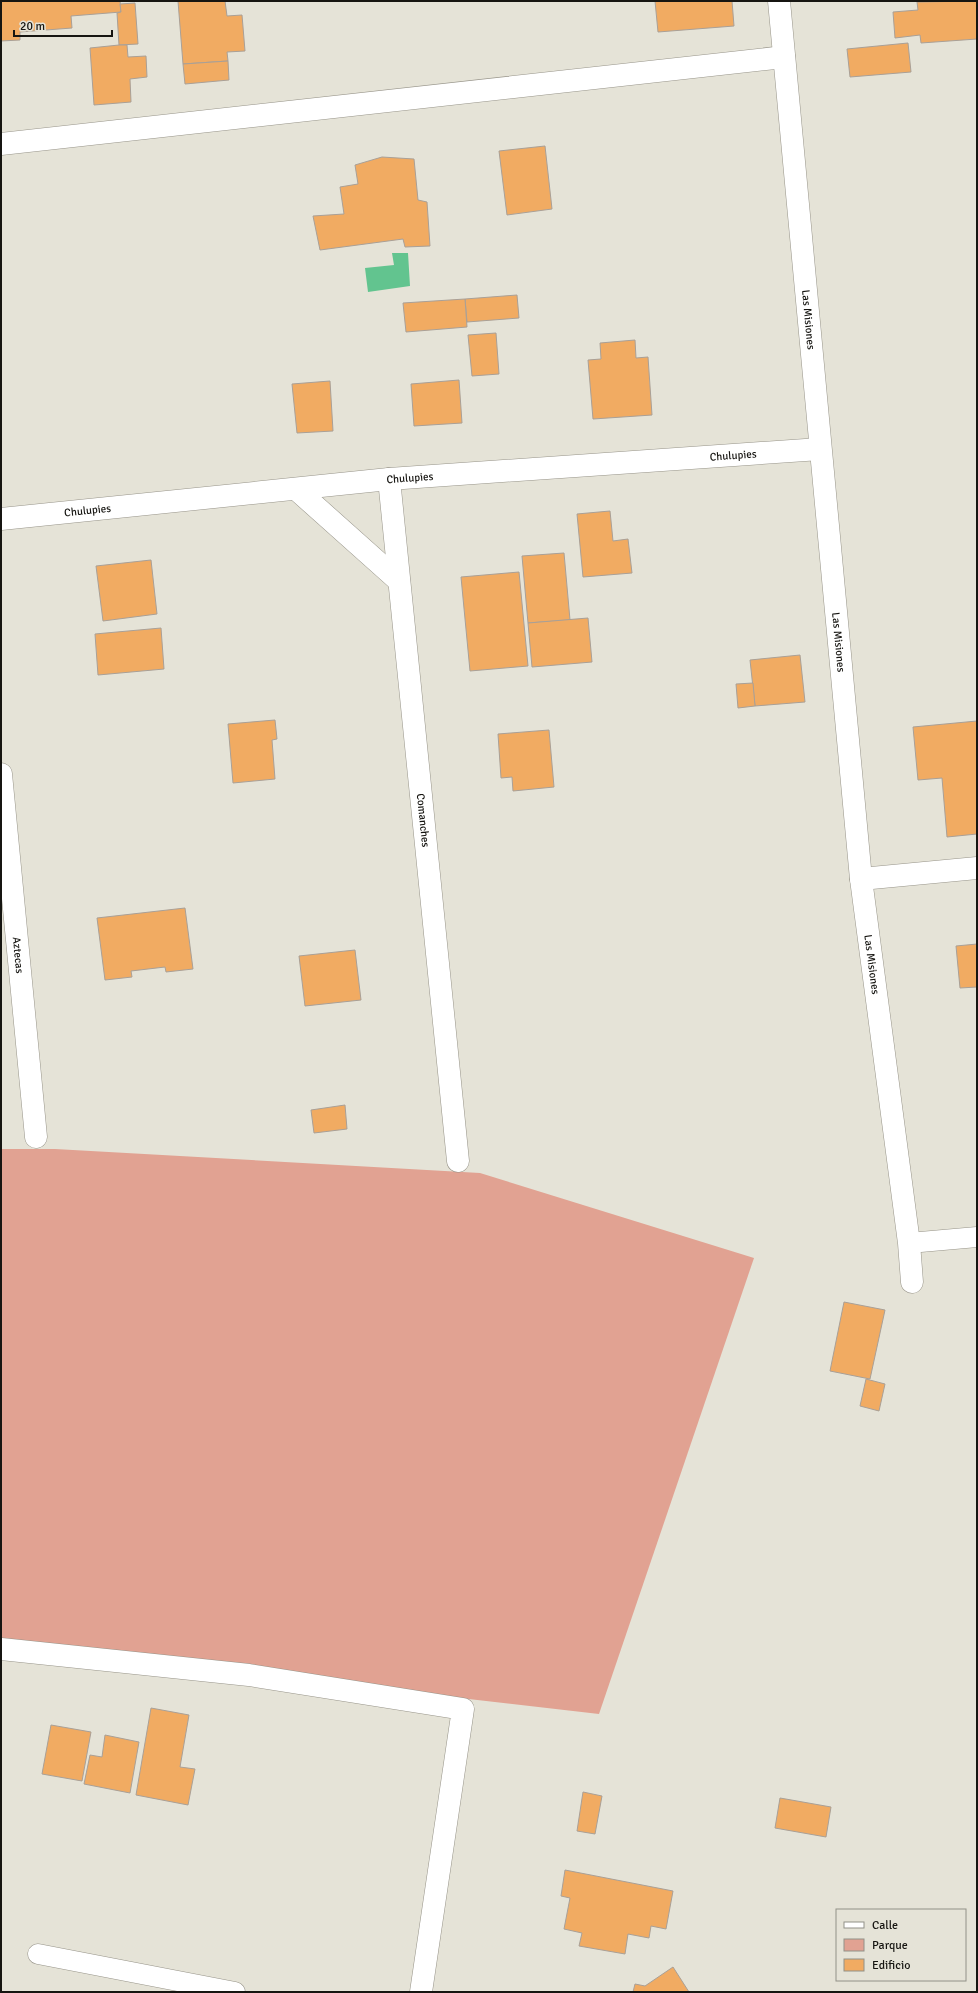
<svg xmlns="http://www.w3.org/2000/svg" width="978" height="1993" font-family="Signika,sans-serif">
<rect width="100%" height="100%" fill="#e5e3d7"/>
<polygon fill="#e1a292" points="1,1149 55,1149 480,1173 754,1258 599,1714 1,1645"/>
<polygon fill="#62c48f" points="392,253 408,253 410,286 368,292 365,268 394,265"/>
<g fill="#f1ab62" stroke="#a9a097">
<polygon points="1,1 120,1 121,12 71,16 72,28 20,32 20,40 1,41"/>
<polygon points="178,1 225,1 227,16 242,15 245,51 227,52 228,61 183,64"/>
<polygon points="655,1 732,1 734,26 658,32"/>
<polygon points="977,1 977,39 921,43 920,35 895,38 893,12 918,10 917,2"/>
<polygon points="135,3 138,44 119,45 117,13 121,12 120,4"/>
<polygon points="908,43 911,72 850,77 847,49"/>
<polygon points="119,45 127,45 128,57 146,56 147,77 130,79 131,102 94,105 90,48"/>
<polygon points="228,61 229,80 185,84 183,64"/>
<polygon points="545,146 552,209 507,215 499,151"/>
<polygon points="382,157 414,159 418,200 427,202 430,246 405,247 403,239 320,250 313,216 344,214 340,187 358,184 355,165"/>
<polygon points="517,295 519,318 467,322 465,299"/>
<polygon points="465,299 467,327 406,332 403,303"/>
<polygon points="496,333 499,374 472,376 468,335"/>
<polygon points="635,340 636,358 648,357 652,415 593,419 588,360 601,359 600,343"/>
<polygon points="459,380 462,423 414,426 411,384"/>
<polygon points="330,381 333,431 297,433 292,384"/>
<polygon points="610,511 613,541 628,539 632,573 583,577 577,514"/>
<polygon points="564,553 570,620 528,623 522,556"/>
<polygon points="151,560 157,614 103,621 96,566"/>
<polygon points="519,572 528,666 470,671 461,577"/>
<polygon points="588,618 592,662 532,667 528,623"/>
<polygon points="161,628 164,669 98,675 95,634"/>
<polygon points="800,655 805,702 755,706 750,660"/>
<polygon points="753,683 755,706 738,708 736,684"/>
<polygon points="275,720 277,739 272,740 275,779 233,783 228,724"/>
<polygon points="977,721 977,834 947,837 942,778 918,780 913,727"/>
<polygon points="549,730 554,787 513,791 512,777 501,778 498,734"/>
<polygon points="185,908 193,969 166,972 165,967 131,971 132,977 105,980 97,918"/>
<polygon points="977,944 977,987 960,988 956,946"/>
<polygon points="355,950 361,1000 305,1006 299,956"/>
<polygon points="345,1105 347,1129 314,1133 311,1110"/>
<polygon points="844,1302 885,1310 870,1379 830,1371"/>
<polygon points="866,1379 885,1384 879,1411 860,1406"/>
<polygon points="151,1708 189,1715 180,1767 195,1769 188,1805 136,1795"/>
<polygon points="51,1725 91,1732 82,1781 42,1774"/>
<polygon points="105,1735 139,1742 130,1793 84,1784 90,1755 102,1757"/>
<polygon points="583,1792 602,1796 595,1834 577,1831"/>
<polygon points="780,1798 831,1807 826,1837 775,1828"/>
<polygon points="565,1870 673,1891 666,1929 651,1926 649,1938 628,1934 625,1954 579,1946 582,1933 564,1929 570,1898 561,1896"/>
<polygon points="673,1967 689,1992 633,1992 635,1984 645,1986"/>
</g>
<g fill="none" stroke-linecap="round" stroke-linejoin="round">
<g stroke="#979489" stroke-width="21">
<g id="lane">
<polyline points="909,1243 977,1237"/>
<polyline points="38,1954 235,1992"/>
</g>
</g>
<g stroke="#979489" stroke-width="23">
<g id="street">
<path id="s1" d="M 779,1 L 861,879 L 909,1243 L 912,1282"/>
<polyline points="1,144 784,57"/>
<path id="s2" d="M 389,479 L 458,1161"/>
<polyline points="296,489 399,581"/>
<path id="s3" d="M 1,519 L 389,479 L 820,449"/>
<path id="s4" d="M 1,774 L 36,1137"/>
<polyline points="861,879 977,868"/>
<polyline points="1,1649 249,1675 463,1709 421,1992"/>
</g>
</g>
<use href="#lane" stroke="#fff" stroke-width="20"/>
<use href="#street" stroke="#fff" stroke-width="22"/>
</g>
<g text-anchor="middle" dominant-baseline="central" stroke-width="3" stroke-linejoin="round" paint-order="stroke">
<g font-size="11" fill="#161511" stroke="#e5e3d7">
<text stroke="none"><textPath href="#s1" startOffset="320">Las Misiones</textPath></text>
<text stroke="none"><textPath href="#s3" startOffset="735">Chulupies</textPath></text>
<text stroke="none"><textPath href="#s3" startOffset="411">Chulupies</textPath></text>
<text stroke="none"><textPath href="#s3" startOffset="87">Chulupies</textPath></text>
<text stroke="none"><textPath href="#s1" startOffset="644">Las Misiones</textPath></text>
<text stroke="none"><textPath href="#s2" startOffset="343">Comanches</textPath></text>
<text stroke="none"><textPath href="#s4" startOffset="182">Aztecas</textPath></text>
<text stroke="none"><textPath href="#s1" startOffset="968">Las Misiones</textPath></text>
</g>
</g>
<rect width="978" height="1993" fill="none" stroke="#161511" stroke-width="4"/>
<rect x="836" y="1909" width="130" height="72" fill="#e5e3d7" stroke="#929188"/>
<rect x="844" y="1922" width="20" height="6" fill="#ffffff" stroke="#929188"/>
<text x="872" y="1929" font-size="12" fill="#161511">Calle</text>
<rect x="844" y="1939" width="20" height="12" fill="#e1a292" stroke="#929188"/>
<text x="872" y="1949" font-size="12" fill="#161511">Parque</text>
<rect x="844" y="1959" width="20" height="12" fill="#f1ab62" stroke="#929188"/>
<text x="872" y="1969" font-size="12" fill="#161511">Edificio</text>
<path d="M14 30v6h98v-6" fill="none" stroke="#161511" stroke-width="2"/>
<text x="20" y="30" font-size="12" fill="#161511" stroke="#e5e3d7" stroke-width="3" paint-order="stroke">20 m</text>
</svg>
